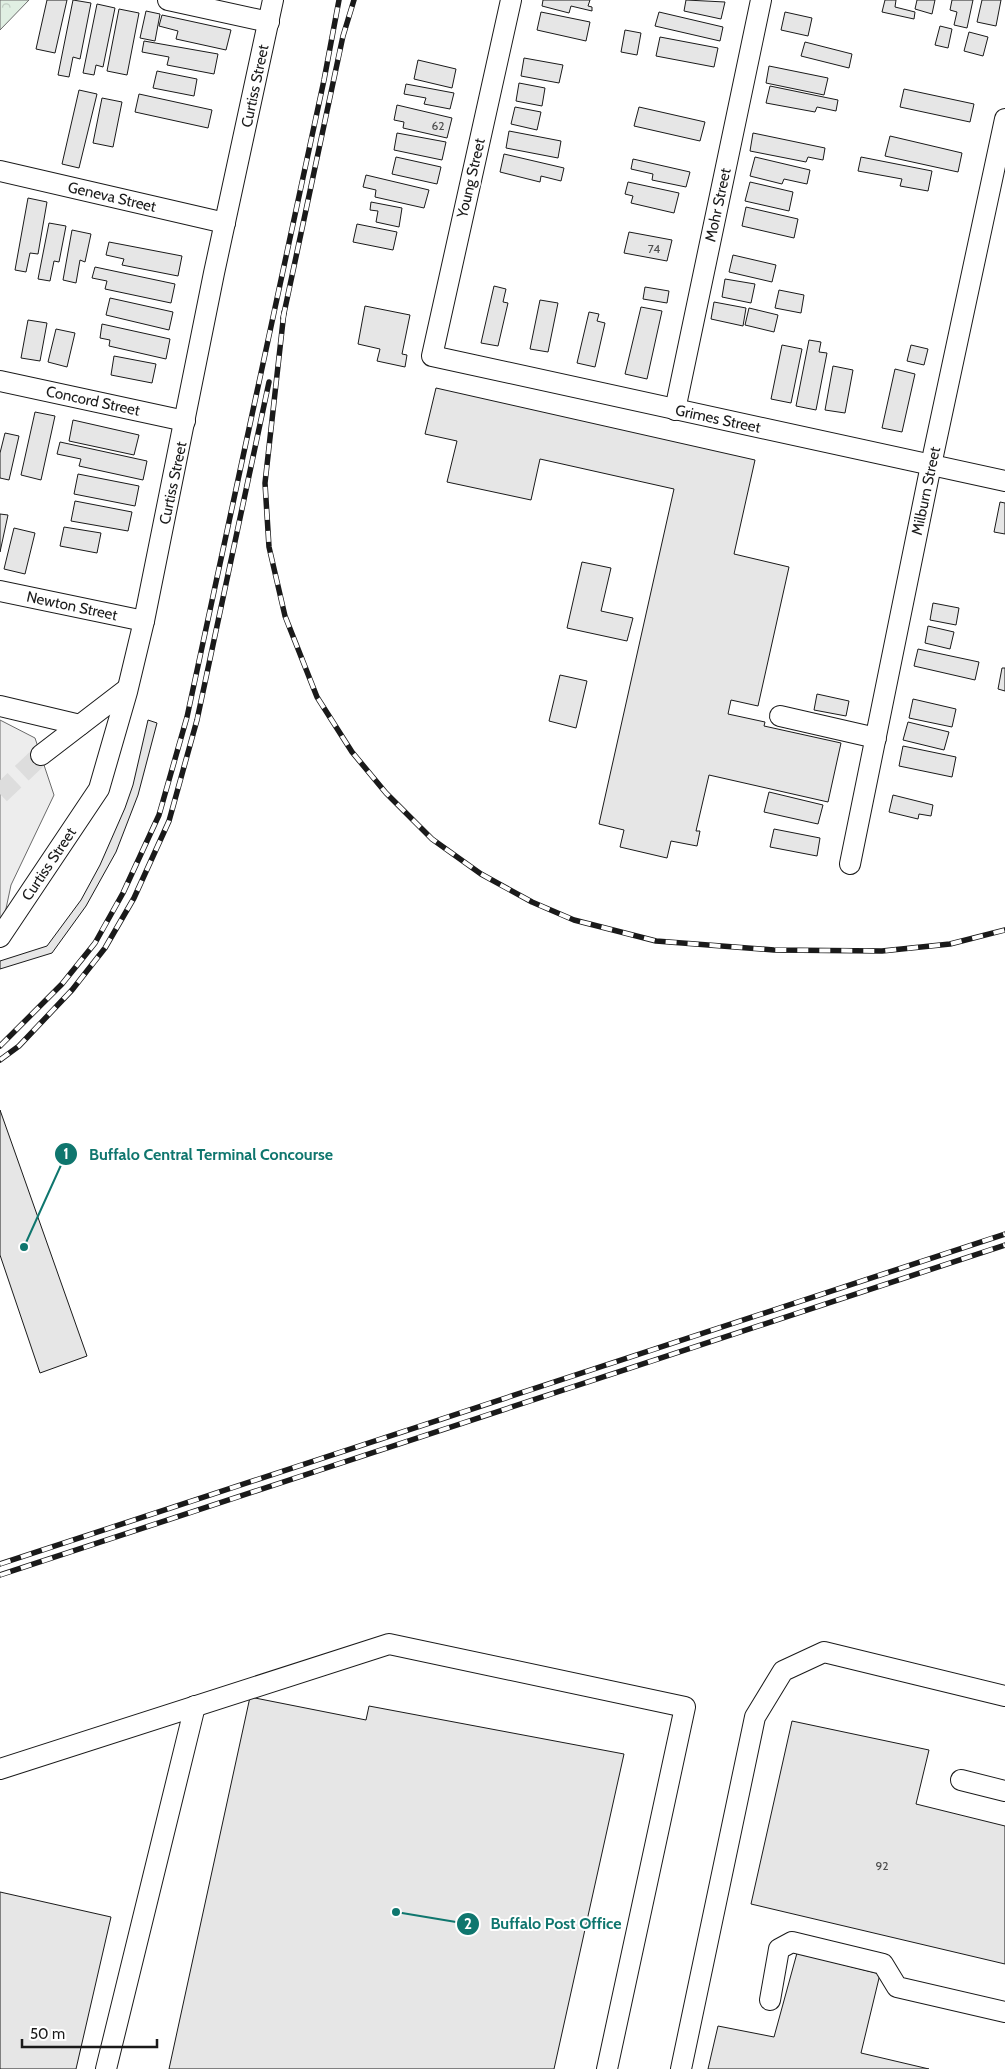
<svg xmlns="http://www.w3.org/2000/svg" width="1005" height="2069" font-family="Cabin,sans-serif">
<defs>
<pattern id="forest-crowns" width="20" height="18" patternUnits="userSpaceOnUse" patternTransform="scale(1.25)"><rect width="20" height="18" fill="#e0efe3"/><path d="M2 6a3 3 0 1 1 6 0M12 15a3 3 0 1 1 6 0" fill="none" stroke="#c0ccc2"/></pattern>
</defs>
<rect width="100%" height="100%" fill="#fff"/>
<polygon fill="url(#forest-crowns)" stroke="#6a6a6a" points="0,0 29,0 0,30"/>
<polygon fill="#ededed" stroke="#6a6a6a" points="0,720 35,738 54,795 11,885 0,937"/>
<g fill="#e6e6e6" stroke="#1a1a1a">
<polygon points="47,0 67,0 55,53 36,49"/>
<polygon points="73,0 91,3 80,59 73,57 69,77 58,75"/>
<polygon points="543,0 590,0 588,6 592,7 592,11 571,6 569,13 542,6"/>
<polygon points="686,0 725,2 721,19 684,11"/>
<polygon points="885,0 896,0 895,7 915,12 914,19 882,12"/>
<polygon points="917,0 935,0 932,14 915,9"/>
<polygon points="952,0 973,0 967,28 954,25 957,12 950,10"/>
<polygon points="982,0 1001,0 996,26 977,22"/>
<polygon points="97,4 115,8 103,67 96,65 94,75 83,73"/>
<polygon points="119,9 139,13 127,75 107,71"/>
<polygon points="146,11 160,14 155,41 140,38"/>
<polygon points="541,12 590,22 586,41 537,30"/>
<polygon points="659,12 723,27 720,41 655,26"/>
<polygon points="785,12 812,18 808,36 781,30"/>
<polygon points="162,15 231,30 226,50 176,39 178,31 159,26"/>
<polygon points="940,26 952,29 948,48 935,45"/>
<polygon points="625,30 641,33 637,55 621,52"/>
<polygon points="969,32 988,37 983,56 964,51"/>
<polygon points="660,37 718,48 714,67 656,56"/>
<polygon points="144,41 218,54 214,74 167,65 169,57 142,52"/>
<polygon points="805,42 852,54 849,68 801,56"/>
<polygon points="524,58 563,65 559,83 521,76"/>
<polygon points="418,60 456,69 452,88 414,79"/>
<polygon points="769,66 828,78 824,95 766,83"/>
<polygon points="157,71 197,79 194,96 153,88"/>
<polygon points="519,83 545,88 542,106 516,101"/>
<polygon points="406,84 454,93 450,109 424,104 426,98 404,94"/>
<polygon points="770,86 838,100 836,111 817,107 815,112 766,103"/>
<polygon points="904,89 974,104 970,122 900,107"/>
<polygon points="79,90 97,94 79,168 62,164"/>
<polygon points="139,94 212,110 208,128 135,112"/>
<polygon points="102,98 122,102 113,147 93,143"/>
<polygon points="397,105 452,118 447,138 403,128 404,122 394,120"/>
<polygon points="515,107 541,112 537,130 511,124"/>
<polygon points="639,107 705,122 700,141 634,126"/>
<polygon points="509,131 561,141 558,158 506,148"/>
<polygon points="397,133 446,142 442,160 394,150"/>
<polygon points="753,133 825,148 823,160 808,157 806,162 750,151"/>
<polygon points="890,136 962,153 958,172 885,156"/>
<polygon points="504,154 564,168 561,181 541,176 540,182 500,172"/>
<polygon points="396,157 441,167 437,184 392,174"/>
<polygon points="755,157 810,170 807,184 784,179 782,184 750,176"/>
<polygon points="861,157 932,171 928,191 900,186 902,179 858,171"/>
<polygon points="633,159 690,172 686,187 652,180 653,174 631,169"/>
<polygon points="366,175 429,190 424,208 375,197 376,190 363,187"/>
<polygon points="628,182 679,193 674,213 631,203 633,196 625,194"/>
<polygon points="750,182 793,192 789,211 745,201"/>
<polygon points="28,198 47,202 38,254 30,253 26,272 15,270"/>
<polygon points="371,202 402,208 399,227 376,222 378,211 370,210"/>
<polygon points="746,207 798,219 794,238 742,226"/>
<polygon points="49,223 66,226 59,262 54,261 50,281 38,279"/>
<polygon points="357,224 397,232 393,250 353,242"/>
<polygon points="72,230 91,234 85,262 80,260 76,283 63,280"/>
<polygon points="629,232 672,240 667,261 624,253"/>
<polygon points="109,242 182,256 178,276 122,265 124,259 106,255"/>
<polygon points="733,255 776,265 772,282 729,272"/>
<polygon points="95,267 175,284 171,303 105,289 107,281 92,278"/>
<polygon points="725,279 755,284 751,303 722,297"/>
<polygon points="494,286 506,289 503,302 508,303 498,346 481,343"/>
<polygon points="645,287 669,291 667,303 643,299"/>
<polygon points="779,290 804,295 801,313 775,308"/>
<polygon points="110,298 173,312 169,330 106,315"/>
<polygon points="540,300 558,303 548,352 530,349"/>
<polygon points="714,302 746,308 743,326 711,319"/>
<polygon points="365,306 410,315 402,354 407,355 405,367 377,361 380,349 358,344"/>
<polygon points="641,307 662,311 647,379 625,374"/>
<polygon points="749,308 778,315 774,332 745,325"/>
<polygon points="589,312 599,314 597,321 605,323 595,367 577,363"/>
<polygon points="28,320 47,323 40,361 21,358"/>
<polygon points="102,324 170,339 166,359 109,346 110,340 100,338"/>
<polygon points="56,329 75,333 67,367 48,362"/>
<polygon points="809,340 821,342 819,352 827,353 816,410 796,406"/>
<polygon points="782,345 802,349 791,403 771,399"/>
<polygon points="911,345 928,349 924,365 907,361"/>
<polygon points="114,356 156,364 152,383 111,375"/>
<polygon points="833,366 853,370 845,413 825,410"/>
<polygon points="895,369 915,374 902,432 882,428"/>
<polygon points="436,388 755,460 734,554 789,567 758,706 731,700 728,714 765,722 764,726 841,743 828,802 709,775 696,831 700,831 697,846 671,841 667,858 620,847 624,830 599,824 674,489 540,459 531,500 447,482 457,441 425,434"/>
<polygon points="35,412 55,416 41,480 21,475"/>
<polygon points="73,420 139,435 134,455 69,441"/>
<polygon points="5,433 19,436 9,480 0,478 0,453"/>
<polygon points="60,442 147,461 143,480 79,466 81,459 57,454"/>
<polygon points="78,474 139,486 135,506 74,494"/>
<polygon points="75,501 132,512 128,531 71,521"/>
<polygon points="1000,502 1005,503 1005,534 994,532"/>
<polygon points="0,514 8,515 0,552"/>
<polygon points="64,527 101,533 97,553 60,546"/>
<polygon points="14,528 35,533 25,574 4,569"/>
<polygon points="582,562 611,568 601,611 633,618 627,641 567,628"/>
<polygon points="933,603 959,608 956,625 930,620"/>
<polygon points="928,626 954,632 950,649 925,643"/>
<polygon points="918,649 979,662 975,680 914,666"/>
<polygon points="1002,668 1005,668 1005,691 998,689"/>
<polygon points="560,675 587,681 576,728 549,721"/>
<polygon points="817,694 849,701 846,716 814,710"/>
<polygon points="913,699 956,709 952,727 909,718"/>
<polygon points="148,720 157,723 138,795 116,852 86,906 52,953 0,969 0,961 47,946 81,900 100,865 125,808 133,785"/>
<polygon points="908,722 949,732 944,750 903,740"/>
<polygon points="903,746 956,757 952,777 899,766"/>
<polygon points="769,792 823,805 818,824 764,812"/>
<polygon points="893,795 933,805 931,816 919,814 918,819 889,812"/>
<polygon points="774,829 820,838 817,856 770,847"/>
<polygon points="0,1110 87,1356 40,1373 0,1255"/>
<polygon points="250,1697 366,1720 369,1706 624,1754 554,2069 169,2069"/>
<polygon points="792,1721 929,1750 916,1804 1005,1826 1005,1964 751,1904"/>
<polygon points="0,1892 111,1917 76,2069 0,2069"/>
<polygon points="797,1953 880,1974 861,2053 929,2069 708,2069 718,2026 774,2037"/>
</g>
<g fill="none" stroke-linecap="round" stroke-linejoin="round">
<polyline stroke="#ddd" stroke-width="20" stroke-dasharray="20 10" stroke-linecap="butt" points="0,794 41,755"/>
<g stroke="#1a1a1a" stroke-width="22">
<g id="minor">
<polyline points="168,0 269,22"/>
<polyline points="511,0 432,356 1005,481"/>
<polyline points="0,171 225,223"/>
<polyline points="0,381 185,421"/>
<polyline points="675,410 761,0"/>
<polyline points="0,591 144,621"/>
<polyline points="0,706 80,725"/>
<polyline points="780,716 876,738"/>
<polyline points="41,755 127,689"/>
<polyline points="850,864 931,465 1005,119"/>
<polyline points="0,937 99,789 127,692 144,621 214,273 273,0"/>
<polyline points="0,1769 389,1644 685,1707 607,2069"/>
<polyline points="961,1780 1005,1791"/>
<polyline points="770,2000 779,1949 792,1942 883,1964 897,1987 1005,2012"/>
<polyline points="106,2069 195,1706"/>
<polyline points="681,2069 755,1717 783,1671 824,1652 1005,1696"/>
</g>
</g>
<use href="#minor" stroke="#fff" stroke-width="20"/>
<g stroke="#1a1a1a" stroke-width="5.5">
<g id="rail">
<polyline points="284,312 265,483 269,547 285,616 317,697 352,752 386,793 432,839 481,874 532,902 574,920 656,941 774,950 882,951 950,944 1005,930"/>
<polyline points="283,318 343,36 354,0"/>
<polyline points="0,1046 62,984 95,943 123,893 159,815 187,717 324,80 339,0"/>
<polyline points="0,1060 19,1046 72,990 105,948 134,898 169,821 197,720 269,382"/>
<polyline points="0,1564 1005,1234"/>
<polyline points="0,1575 1005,1245"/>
</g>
</g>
<use href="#rail" stroke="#fff" stroke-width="4" stroke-dasharray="11" stroke-linecap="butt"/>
</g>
<g text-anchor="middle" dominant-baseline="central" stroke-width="4" stroke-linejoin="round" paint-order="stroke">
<g font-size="12" fill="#4d4d4d">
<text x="438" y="125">62</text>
<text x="654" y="248">74</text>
<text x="882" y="1865">92</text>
</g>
<g font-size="15" fill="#1a1a1a" stroke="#fff">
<text transform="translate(255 86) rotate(-78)">Curtiss Street</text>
<text transform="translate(471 178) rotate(-77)">Young Street</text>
<text transform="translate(112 197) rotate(13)">Geneva Street</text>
<text transform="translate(718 205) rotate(-78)">Mohr Street</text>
<text transform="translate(93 401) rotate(12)">Concord Street</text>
<text transform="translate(718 419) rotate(12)">Grimes Street</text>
<text transform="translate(173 483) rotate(-78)">Curtiss Street</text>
<text transform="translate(926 491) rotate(-78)">Milburn Street</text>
<text transform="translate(72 606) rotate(12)">Newton Street</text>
<text transform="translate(49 864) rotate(-56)">Curtiss Street</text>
</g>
</g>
<path fill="none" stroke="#0f766e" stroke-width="2" d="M24 1247L66 1154M396 1912L468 1924"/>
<g fill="#0f766e" stroke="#fff" stroke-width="2">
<circle cx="24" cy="1247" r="5"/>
<circle cx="396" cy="1912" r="5"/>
<circle cx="66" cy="1154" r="12"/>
<circle cx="468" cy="1924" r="12"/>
</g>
<g font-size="15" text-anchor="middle" font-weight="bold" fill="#fff">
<text x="66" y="1159">1</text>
<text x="468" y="1929">2</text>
</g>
<g font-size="16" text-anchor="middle" font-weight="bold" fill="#0f766e" stroke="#fff" stroke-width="4" stroke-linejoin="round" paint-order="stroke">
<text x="211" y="1160">Buffalo Central Terminal Concourse</text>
<text x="556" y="1929">Buffalo Post Office</text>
</g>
<path d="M22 2039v8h135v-8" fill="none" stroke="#1a1a1a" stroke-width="2.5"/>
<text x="30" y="2039" font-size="15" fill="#1a1a1a" stroke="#ffffff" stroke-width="4" paint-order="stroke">50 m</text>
</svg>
